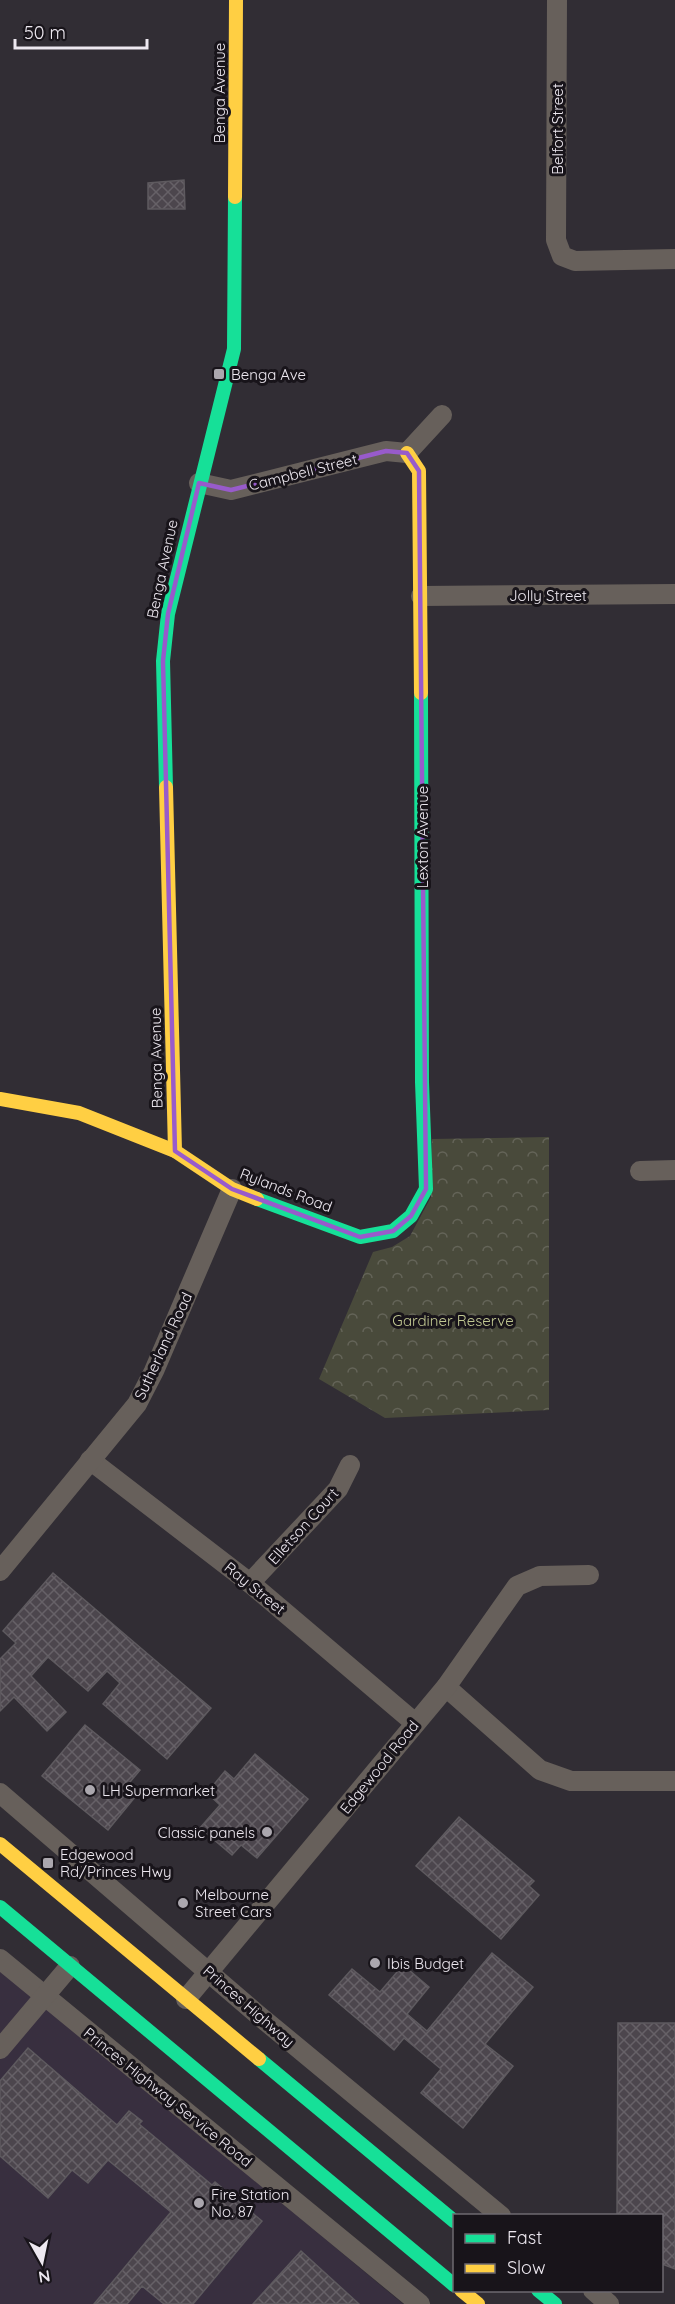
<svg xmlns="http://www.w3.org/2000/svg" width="675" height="2304" font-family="Quicksand,sans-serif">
<defs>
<pattern id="park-crowns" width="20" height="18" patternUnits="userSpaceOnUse" patternTransform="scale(1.5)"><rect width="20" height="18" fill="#494a3b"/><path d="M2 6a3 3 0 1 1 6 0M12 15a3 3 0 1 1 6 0" fill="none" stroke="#646458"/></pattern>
<pattern id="building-cross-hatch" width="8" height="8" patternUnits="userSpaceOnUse" patternTransform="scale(1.5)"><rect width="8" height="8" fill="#4c464d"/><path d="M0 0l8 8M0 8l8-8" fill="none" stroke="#666167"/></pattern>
</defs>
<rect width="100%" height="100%" fill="#312d34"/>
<polygon fill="#382f3f" points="0,1968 46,2006 403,2304 0,2304"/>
<polygon fill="url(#park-crowns)" points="549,1137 549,1410 385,1418 319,1379 373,1252 392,1247 410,1236 431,1197 432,1139"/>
<g fill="url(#building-cross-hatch)" stroke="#5e5a5f" stroke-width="1.5">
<polygon points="184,180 185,209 148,209 148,183"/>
<polygon points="53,1573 211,1708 167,1759 103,1704 120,1683 107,1671 88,1691 48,1657 31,1676 66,1712 47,1731 14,1697 0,1711 0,1659 16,1643 3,1631"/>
<polygon points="85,1725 140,1770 125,1788 136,1796 108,1830 42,1776"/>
<polygon points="255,1754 308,1799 257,1858 241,1845 232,1855 200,1828 220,1805 207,1793 225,1771 234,1779"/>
<polygon points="459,1817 534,1881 529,1886 539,1895 501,1939 416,1866"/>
<polygon points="492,1953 533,1987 485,2044 513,2066 463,2128 421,2093 441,2069 404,2038 394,2050 329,1995 352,1969 380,1992 403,1965 429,1987 407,2014 427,2031"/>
<polygon points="618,2023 675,2023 675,2269 662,2264 662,2216 617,2216"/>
<polygon points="28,2048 117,2125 129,2111 142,2121 139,2124 212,2185 215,2182 262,2221 193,2304 164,2304 142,2286 127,2304 94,2304 171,2212 108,2160 88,2183 72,2170 48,2198 0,2156 0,2081"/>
<polygon points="301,2251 359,2304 253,2304"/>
</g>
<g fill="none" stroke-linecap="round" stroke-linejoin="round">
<g stroke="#67605b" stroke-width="20">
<polyline points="557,0 556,240 562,256 575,261 675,259"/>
<polyline points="199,483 231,490 386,451 407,453 442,415"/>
<polyline points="421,596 675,594"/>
<polyline points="640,1171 675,1170"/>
<polyline points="90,1460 250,1583 415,1723"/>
<polyline points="0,1571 137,1404 154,1371 232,1189"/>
<polyline points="250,1583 338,1489 350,1465"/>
<polyline points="446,1687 540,1770 571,1781 675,1781"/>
<polyline points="0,1793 257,2014 501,2216"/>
<polyline points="0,1959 420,2304"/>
<polyline points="186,1999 446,1687 517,1586 540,1576 589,1575"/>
<polyline points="0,2049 70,1966"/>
<polyline points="593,2290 609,2304"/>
</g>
<g stroke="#16e098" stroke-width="14">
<polyline points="166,787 163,661 168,614 234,349 235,197"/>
<polyline points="257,1199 360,1237 393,1231 411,1216 426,1189 422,1082 421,693"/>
<polyline points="0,1907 454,2285"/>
<polyline points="259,2059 454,2221"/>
<polyline points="538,2290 555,2304"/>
</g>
<g stroke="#ffcf43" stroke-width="14">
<polyline points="235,197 236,0"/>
<polyline points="407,453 419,471 421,693"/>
<polyline points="166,787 175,1151"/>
<polyline points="0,1099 79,1113 175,1151 232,1189 257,1199"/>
<polyline points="0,1844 259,2059"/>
<polyline points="461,2290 478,2304"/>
</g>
</g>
<path fill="none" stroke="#985bcb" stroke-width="4.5" stroke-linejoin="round" d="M 386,451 L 407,453 L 419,471 L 426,1189 L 411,1216 L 393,1231 L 360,1237 L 232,1189 L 175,1151 L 163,661 L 168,614 L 199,483 L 231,490 Z"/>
<g fill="#aba7ae" stroke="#18141a" stroke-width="2">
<rect x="213" y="368" width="12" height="12" rx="3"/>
<circle cx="90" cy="1790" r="6"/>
<circle cx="267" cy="1832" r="6"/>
<rect x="42" y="1857" width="12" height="12" rx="3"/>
<circle cx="183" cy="1903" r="6"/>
<circle cx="375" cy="1963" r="6"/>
<circle cx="199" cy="2203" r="6"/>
</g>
<g text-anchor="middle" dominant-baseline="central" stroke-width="6" stroke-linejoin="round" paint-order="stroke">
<g font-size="15" fill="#ede8f0" stroke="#18141a">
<text transform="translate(219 93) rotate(-90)">Benga Avenue</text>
<text transform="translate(557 129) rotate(-90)">Belfort Street</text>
<text transform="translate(303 472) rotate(-14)">Campbell Street</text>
<text transform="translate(162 569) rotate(-78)">Benga Avenue</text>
<text x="548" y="595">Jolly Street</text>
<text transform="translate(422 837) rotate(-90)">Lexton Avenue</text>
<text transform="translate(156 1058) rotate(-91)">Benga Avenue</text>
<text transform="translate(286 1190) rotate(21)">Rylands Road</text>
<text transform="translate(163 1346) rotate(-65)">Sutherland Road</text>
<text transform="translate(303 1526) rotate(-48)">Elletson Court</text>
<text transform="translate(255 1588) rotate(39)">Ray Street</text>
<text transform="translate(379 1767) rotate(-51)">Edgewood Road</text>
<text transform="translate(249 2006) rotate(41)">Princes Highway</text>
<text transform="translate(168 2097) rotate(39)">Princes Highway Service Road</text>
</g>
<g font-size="15" fill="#ede8f0" stroke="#18141a" text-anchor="start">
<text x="231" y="374">Benga Ave</text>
<text x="102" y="1790">LH Supermarket</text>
<text x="255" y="1832" text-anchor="end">Classic panels</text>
<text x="60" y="1854">Edgewood<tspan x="60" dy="17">Rd/Princes Hwy</tspan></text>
<text x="195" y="1894">Melbourne<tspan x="195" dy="17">Street Cars</tspan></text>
<text x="387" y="1963">Ibis Budget</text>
<text x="211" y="2194">Fire Station<tspan x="211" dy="17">No. 87</tspan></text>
</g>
<g font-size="15" fill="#c1c892" stroke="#18141a">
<text x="453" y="1320">Gardiner Reserve</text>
</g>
</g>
<rect x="453" y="2214" width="210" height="78" fill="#18141a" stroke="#6d6970" stroke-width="1.5"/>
<rect x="465" y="2234" width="30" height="9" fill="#16e098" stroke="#6d6970" stroke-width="1.5"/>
<text x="507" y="2244" font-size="18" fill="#ede8f0">Fast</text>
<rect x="465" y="2264" width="30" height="9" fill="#ffcf43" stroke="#6d6970" stroke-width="1.5"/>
<text x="507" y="2274" font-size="18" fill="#ede8f0">Slow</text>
<g transform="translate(42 2262) rotate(171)" stroke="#18141a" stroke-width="4.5" paint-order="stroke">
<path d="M0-4.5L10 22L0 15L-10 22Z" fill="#ede8f0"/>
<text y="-9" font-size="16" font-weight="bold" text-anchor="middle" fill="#ede8f0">N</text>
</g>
<path d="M15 39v9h132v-9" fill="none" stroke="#ede8f0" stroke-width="3"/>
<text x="24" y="39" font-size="18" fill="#ede8f0" stroke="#18141a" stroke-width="4.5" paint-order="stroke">50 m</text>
</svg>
